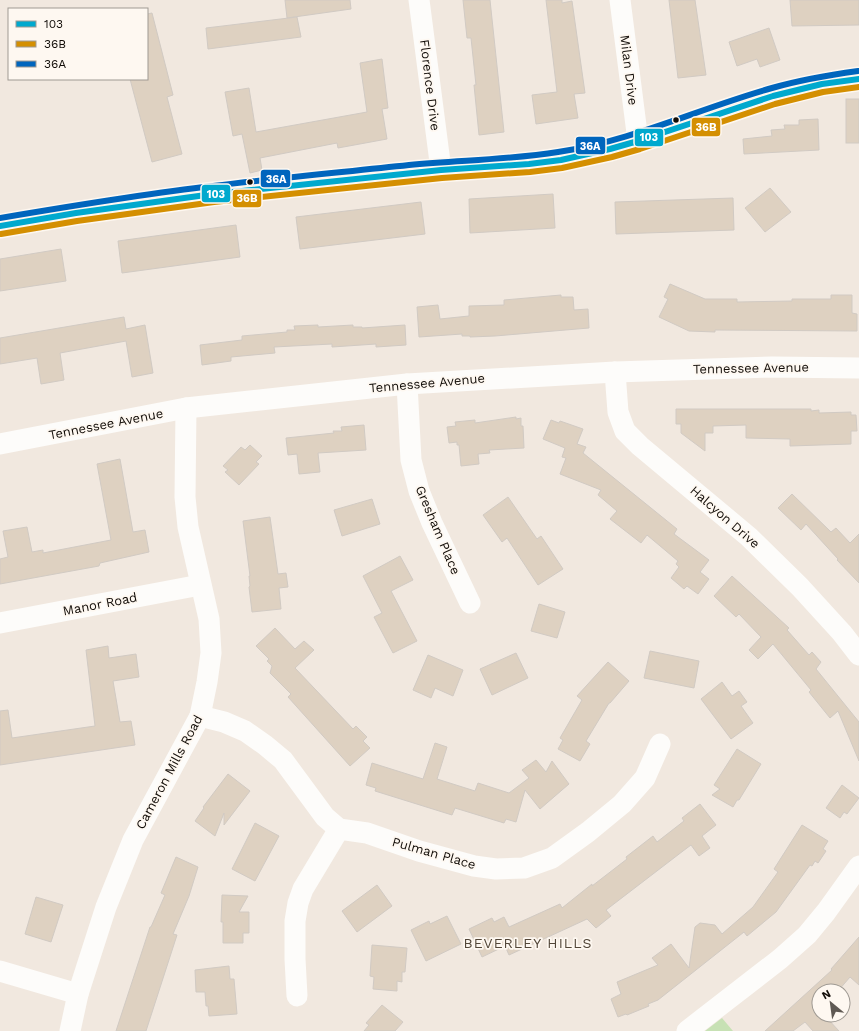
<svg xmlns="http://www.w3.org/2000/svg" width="859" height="1031" font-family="'Work Sans',sans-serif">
<rect width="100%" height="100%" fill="#f1e8df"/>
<polygon fill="#c7e1b4" points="722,1018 733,1031 705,1031"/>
<g fill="#ded1c1" stroke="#d1cac3">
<polygon points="285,0 350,0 351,9 287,18"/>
<polygon points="463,0 490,0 504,132 479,135 474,85 476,85 471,38 467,38"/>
<polygon points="546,0 562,0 562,3 572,1 585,93 574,94 578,118 536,124 532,95 557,92"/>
<polygon points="669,0 695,0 706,75 678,78"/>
<polygon points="790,0 859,0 859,25 792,26"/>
<polygon points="152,13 173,95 167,97 182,154 152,162 130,79 147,79 147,14"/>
<polygon points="297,17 301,37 208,49 206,28"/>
<polygon points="769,28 780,60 760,67 757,59 737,66 729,42"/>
<polygon points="382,59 388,108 382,109 387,139 338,148 337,143 260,158 262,170 250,173 242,134 233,136 225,92 249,88 256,132 367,112 360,63"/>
<rect x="846" y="99" width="13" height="44"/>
<polygon points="818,119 819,150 744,154 743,139 772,136 771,130 785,129 784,125 799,125 799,120"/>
<polygon points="770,188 791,212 765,232 745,208"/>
<polygon points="553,194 555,228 470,233 469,199"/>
<polygon points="733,198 734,230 616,234 615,202"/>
<polygon points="421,202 425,234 300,249 296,217"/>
<polygon points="236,225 240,257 122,273 118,241"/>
<polygon points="61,249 66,281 0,291 0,259"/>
<polygon points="670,284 705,299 737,299 737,302 792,301 792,299 831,299 831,295 852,295 852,313 857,314 857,331 715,330 715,332 689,331 659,317 668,299 664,297"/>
<polygon points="561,295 561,297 573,297 574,310 588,309 589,328 495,336 470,337 470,336 462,336 462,334 419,337 417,307 438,305 440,319 469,316 469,306 504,305 504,300"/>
<polygon points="124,317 126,329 145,325 153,373 132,377 126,341 60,353 64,380 41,384 37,358 0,364 0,338"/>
<polygon points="318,325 318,327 353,325 353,327 362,327 362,328 405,325 406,345 376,347 376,344 332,347 332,344 274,347 275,353 231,357 231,361 202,365 200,345 242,340 242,336 287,332 287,330 295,330 294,326"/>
<polygon points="676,409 811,409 811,411 819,410 819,413 851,412 851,415 856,415 857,431 851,431 851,444 790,446 790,439 746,438 746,425 713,426 713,433 705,433 705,451 681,433 681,424 676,424"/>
<polygon points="516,417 516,419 521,418 521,426 523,426 524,448 489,450 490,453 478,454 479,464 461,466 459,445 457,445 457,442 449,443 447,427 456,426 455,422 475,420 475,423"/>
<polygon points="551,420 559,423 560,421 583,429 577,444 586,447 583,453 677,529 674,534 709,560 700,572 709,579 698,594 687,586 684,589 671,578 679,567 676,564 678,561 647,535 641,543 610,519 617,511 598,495 601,490 560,474 566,458 562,457 565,448 543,439"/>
<polygon points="364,425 366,450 318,453 320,472 299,474 297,454 288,455 286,438 334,433 333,431 342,431 341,427"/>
<polygon points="250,445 262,456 256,462 259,464 239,485 225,472 228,470 223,466 241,447 245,450"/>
<polygon points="120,459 133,532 145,530 149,552 100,563 99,566 0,584 0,559 8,557 3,531 27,527 32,552 43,550 43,553 111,540 97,464"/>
<polygon points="792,494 831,532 836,528 850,543 859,534 859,583 837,560 838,559 806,524 801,530 778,508"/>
<polygon points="508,497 537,539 541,536 563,569 538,585 507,538 502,542 483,515"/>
<polygon points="372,499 380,524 342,536 334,510"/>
<polygon points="270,517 278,574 286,573 288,587 279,588 281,609 252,612 249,587 250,586 249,576 250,576 243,521"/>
<polygon points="400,556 413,580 391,591 417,641 393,653 374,617 382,613 363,576"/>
<polygon points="732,576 789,628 787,630 809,655 812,652 821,662 816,669 859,722 859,761 838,711 830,718 809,692 811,690 773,644 758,659 749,650 761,637 739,614 736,617 714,596"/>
<polygon points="539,604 565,612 557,638 531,631"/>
<polygon points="275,628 295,649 304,641 314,650 295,668 353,729 356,726 367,737 363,741 370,748 350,766 288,697 291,694 270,673 272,666 267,661 269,659 256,646"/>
<polygon points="108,646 109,658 136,654 139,677 113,681 120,722 131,721 135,745 0,765 0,711 8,710 12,738 95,726 86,650"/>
<polygon points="650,651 699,661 694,688 644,678"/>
<polygon points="516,653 528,678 492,695 480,669"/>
<polygon points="428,655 463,670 453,696 435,688 431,698 413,690"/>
<polygon points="608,662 629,681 610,703 609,703 586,741 590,744 580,761 558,749 563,740 560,738 582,700 577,696"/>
<polygon points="722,682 732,696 739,691 747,702 741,706 753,723 731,739 701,699"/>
<polygon points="435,743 447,747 437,779 475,791 478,783 509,793 529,778 522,770 536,760 546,772 552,761 569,784 540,809 525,790 516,822 506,819 504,823 455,808 452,815 375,791 376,788 366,785 372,763 423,779"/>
<polygon points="737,749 761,764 739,800 737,800 733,807 712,795 720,789 714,785"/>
<polygon points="228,774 250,791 224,825 224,813 215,836 195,821 204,808 203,807"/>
<polygon points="842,785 859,798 847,814 844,812 840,818 826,808"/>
<polygon points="700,804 716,825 702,836 710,848 699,856 691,845 683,851 606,910 611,916 596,928 587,919 509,955 505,946 482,957 469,929 492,918 494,922 504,917 509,927 560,904 562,908 592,884 592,886 627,859 626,857 653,836 657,842 684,821 682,818"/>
<polygon points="255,823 279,836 255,881 232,869"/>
<polygon points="802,825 828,841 823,849 826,851 818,863 815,861 812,866 810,865 776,912 747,936 744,932 658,1000 648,1004 649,1006 627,1015 626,1014 618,1017 611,999 621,994 617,982 658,965 652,958 671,944 689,968 695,927 700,923 715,925 722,934 753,907 778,872 774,869"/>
<polygon points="176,857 198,867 189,896 173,934 177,935 146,1031 116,1031 150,927 151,927 165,895 161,893"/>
<polygon points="377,885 392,906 357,932 342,911"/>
<polygon points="222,895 248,896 239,912 249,912 249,933 243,933 243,943 223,943 223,922 221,922"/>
<polygon points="36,897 63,905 51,942 25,934"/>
<polygon points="447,916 461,944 426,961 411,930 429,921 430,924"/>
<polygon points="859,937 859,985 850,977 838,991 819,991 819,1015 828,1015 826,1017 839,1031 813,1031 805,1022 793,1031 765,1031 832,970 831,969"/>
<polygon points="372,945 407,948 405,972 402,972 402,982 397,981 397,991 373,989 374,977 370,976"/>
<polygon points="229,966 230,979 234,979 237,1014 209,1016 208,1006 206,1006 205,992 196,992 195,970"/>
<polygon points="382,1005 403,1022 395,1031 364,1031 369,1025 366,1023"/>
</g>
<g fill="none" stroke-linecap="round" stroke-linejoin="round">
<g stroke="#fdfcfa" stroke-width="21">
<polyline points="419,0 441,170"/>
<polyline points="620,0 638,141"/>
<polyline points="615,372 618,412 625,431 640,446 749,537 800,587 842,633 859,655"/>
<polyline points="407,384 411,460 419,491 432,523 470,603"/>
<polyline points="0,444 186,408 407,384 615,372 772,367 859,368"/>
<polyline points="0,623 200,585"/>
<polyline points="200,716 224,722 245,731 265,745 283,760 325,817 339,829 367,833 419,851 474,866 496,869 524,868 552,858 588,832 622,804 645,778 660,744"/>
<polyline points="0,971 78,994"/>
<polyline points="297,996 295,959 295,921 298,903 303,889 339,829"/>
<polyline points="70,1031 78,994 106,907 133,840 200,716 207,682 211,653 209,619 188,527 185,497 186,408"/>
<polyline points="687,1031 780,959 807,935 826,912 859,866"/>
</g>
<polyline stroke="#cbc9c5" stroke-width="22" points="0,226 76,213 213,194 441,170 529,164 561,160 610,149 638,141 773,96 822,84 859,79"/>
<g stroke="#fef8f1" stroke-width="9">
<polyline id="bus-1" points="0,226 76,213 213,194 441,170 529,164 561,160 610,149 638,141 773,96 822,84 859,79"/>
</g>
<g stroke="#fef8f1" stroke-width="9">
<polyline id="bus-2" points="1,234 77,221 214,202 442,178 530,172 562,168 612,157 640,149 775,104 823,92 859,87"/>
</g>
<g stroke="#fef8f1" stroke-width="9">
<path id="bus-3" d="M 0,218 C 71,206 142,194 213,186 C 278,178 344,172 409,165 C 458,160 509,160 558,152 C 632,141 700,108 772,88 C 800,80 829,75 858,71"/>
</g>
<use href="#bus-1" stroke="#00a9ce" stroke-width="6"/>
<use href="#bus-2" stroke="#d48f01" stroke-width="6"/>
<use href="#bus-3" stroke="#0065bd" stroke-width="6"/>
</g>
<g fill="#110c07" stroke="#fef8f1" stroke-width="1.5">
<circle cx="676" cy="120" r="3.5"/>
<circle cx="250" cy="182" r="3.5"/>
</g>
<g text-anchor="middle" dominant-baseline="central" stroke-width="3.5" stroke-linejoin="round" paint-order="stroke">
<g font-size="13" fill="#110c07" stroke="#fef8f1">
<text transform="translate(629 70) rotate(83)">Milan Drive</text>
<text transform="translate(430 85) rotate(83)">Florence Drive</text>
<text transform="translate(751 368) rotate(-1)">Tennessee Avenue</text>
<text transform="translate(427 383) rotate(-5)">Tennessee Avenue</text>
<text transform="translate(106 424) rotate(-11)">Tennessee Avenue</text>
<text transform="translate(725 517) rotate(41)">Halcyon Drive</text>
<text transform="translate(438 530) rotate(67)">Gresham Place</text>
<text transform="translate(100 604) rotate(-11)">Manor Road</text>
<text transform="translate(169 772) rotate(-62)">Cameron Mills Road</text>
<text transform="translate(434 853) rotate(16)">Pulman Place</text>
</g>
<g font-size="14" letter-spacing="1" fill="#524638" stroke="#fef8f1">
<text x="528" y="943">BEVERLEY HILLS</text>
</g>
</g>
<g stroke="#fef8f1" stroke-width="1.5">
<rect x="691" y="117" width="30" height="20" rx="4" fill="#d48f01"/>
<rect x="634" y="128" width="30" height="19" rx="4" fill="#00a9ce"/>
<rect x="575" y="136" width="31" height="19" rx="4" fill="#0065bd"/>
<rect x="260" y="169" width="31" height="19" rx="4" fill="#0065bd"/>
<rect x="201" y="184" width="30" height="19" rx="4" fill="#00a9ce"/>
<rect x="232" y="189" width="30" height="19" rx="4" fill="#d48f01"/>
</g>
<g font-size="11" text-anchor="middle" font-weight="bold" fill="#fff">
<text x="706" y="131">36B</text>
<text x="649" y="141">103</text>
<text x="590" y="150">36A</text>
<text x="276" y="183">36A</text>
<text x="216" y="198">103</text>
<text x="247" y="202">36B</text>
</g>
<rect x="8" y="8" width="140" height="72" fill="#fef8f1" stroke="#9f9a93"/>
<rect x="16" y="21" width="20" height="6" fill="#00a9ce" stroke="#9f9a93"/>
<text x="44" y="28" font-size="12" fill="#110c07">103</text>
<rect x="16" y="41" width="20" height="6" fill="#d48f01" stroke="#9f9a93"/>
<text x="44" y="48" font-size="12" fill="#110c07">36B</text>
<rect x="16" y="61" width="20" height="6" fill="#0065bd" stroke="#9f9a93"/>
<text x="44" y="68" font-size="12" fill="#110c07">36A</text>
<g transform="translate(831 1003) rotate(331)"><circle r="19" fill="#fef8f1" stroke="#9f9a93"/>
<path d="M0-3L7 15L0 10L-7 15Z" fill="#5f5953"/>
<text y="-6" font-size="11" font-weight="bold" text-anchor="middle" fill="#110c07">N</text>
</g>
</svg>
